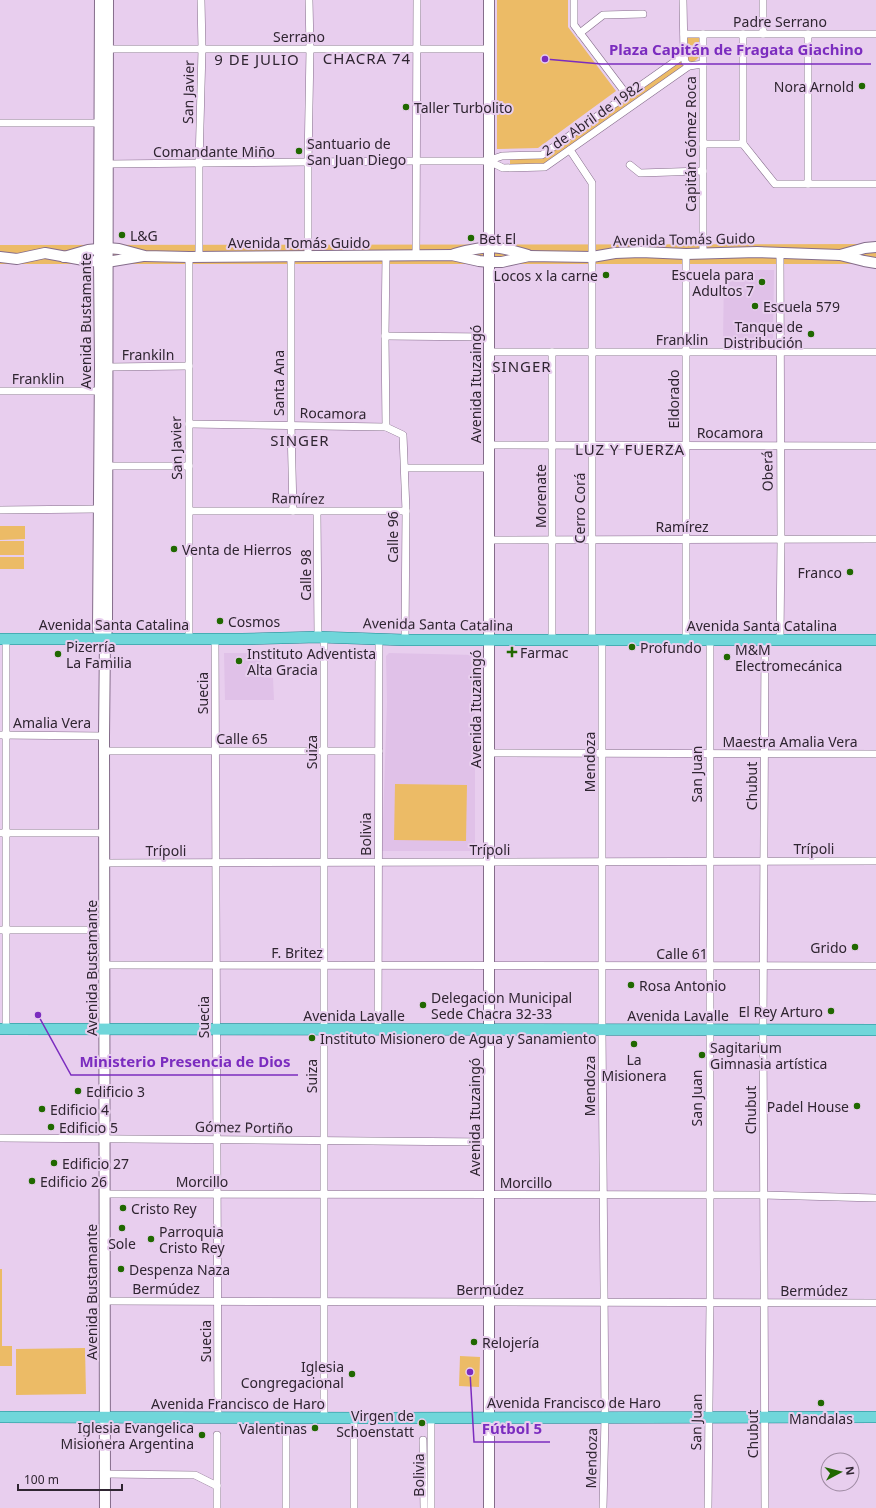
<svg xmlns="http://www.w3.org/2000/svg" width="876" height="1508" font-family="'Noto Sans',sans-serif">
<rect width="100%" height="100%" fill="#e8ceee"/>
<g fill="#e0c1e8">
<polygon points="724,270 774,270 773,343 723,343"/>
<polygon points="224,653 261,653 261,677 273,678 274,700 225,700"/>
<polygon points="389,653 475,655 475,851 382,851 387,702 386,656"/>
</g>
<g fill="#ecbb66">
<polygon points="497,0 568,0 568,27 616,91 538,148 497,149"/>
<polygon points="693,34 699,38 699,57 693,63 686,59 687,36"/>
<polygon points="680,61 684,66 546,164 510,166 510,160 543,157"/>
<polygon points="876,244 876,264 0,264 0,245"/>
<polygon points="0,526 25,526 25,539 0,540"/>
<rect x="0" y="541" width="24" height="14"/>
<rect x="0" y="557" width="24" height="12"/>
<polygon points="395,784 467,785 466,841 394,840"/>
<polygon points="0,1269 2,1269 2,1346 12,1346 12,1366 0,1366"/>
<polygon points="85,1348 86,1394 16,1395 16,1349"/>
<polygon points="460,1356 480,1357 479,1387 459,1386"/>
</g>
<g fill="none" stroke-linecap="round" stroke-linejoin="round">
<g stroke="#856d8b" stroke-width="8">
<g id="street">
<polyline points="574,0 574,25 627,95"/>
<polyline points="683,0 684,55 685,62 689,66 703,64"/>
<polyline points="763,0 763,34"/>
<polyline points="580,33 603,15 643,14"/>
<polyline points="684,34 876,34"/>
<polyline points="703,34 703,254"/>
<polyline points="743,34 743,144"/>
<polyline points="808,34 808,184"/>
<polyline points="108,49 490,49"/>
<polyline points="0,123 99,123"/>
<polyline points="703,144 743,144 775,184 876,184"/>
<polyline points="570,150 592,183 592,640"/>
<polyline points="489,161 503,168 545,167 689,66"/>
<polyline points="107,164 416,161 487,161 502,156 542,155 684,55"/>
<polyline points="630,165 640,173 703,171"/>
<polyline points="780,253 781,540 780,640"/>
<polyline points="416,254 417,0"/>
<polyline points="291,256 291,425 293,511"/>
<polyline points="386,256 385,336 386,427"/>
<polyline points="199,257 199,164 202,49 201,0"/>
<polyline points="308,257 308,163 310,49 309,0"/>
<polyline points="385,336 489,337"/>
<polyline points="489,352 876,352"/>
<polyline points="552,352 552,640"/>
<polyline points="108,367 189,366"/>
<polyline points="0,391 100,391"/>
<polyline points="189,424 386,427 403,435 406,511 405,640"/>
<polyline points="489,445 876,446"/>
<polyline points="107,466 189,466"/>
<polyline points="405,468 489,468"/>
<polyline points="0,510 98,509"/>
<polyline points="190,511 406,511"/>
<polyline points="317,512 318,637"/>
<polyline points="489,540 876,539"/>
<polyline points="324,638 324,1418"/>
<polyline points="189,639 189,257"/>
<polyline points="215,639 218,1418"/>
<polyline points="602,640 602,1030 605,1417 603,1508"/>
<polyline points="686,640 686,254"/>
<polyline points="0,735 104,736"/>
<polyline points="105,751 379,751"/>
<polyline points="489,753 876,754"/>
<polyline points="0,833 105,833"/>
<polyline points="105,863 876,861"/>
<polyline points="0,930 105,930"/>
<polyline points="105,965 876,966"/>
<polyline points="6,1029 6,639"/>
<polyline points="378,1030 379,639"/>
<polyline points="0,1138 488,1142"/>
<polyline points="105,1194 763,1195 876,1198"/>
<polyline points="105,1301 876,1303"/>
<polyline points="431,1418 431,1508"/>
<polyline points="286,1436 286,1508"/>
<polyline points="423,1440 424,1508"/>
<polyline points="105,1474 195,1475 217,1486"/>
<polyline points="217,1508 217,1435"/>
<polyline points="354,1508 354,1418"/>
<polyline points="708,1508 710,1303 710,640"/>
<polyline points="765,1508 763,1030 765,640"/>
</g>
</g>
<g stroke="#856d8b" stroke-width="12">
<g id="secondary">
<polyline points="100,0 99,262 100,367 98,630 105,639"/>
<path d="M 454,254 C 488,245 495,245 528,255"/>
<polyline points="840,255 865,248 876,247"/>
<polyline points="0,257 17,259 45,253 89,261 107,262 143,256"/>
<polyline points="64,257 88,250 107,248 119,249 145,256 189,257 452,255 479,261 489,262 502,262 529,256 592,257 615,253 641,252 686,254 757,252 840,255 864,261 876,263"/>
<polyline points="105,1508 104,736 105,639 107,630 108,0"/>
<polyline points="489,1508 489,0"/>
</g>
</g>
<g stroke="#1c868f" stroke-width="12">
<g id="primary">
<polyline points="0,639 242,639 318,637 405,640 876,640"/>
<polyline points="0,1029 876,1030"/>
<polyline points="0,1417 381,1418 876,1417"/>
</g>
</g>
<use href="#street" stroke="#fff" stroke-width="7"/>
<use href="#secondary" stroke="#fff" stroke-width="10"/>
<use href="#primary" stroke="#70d6da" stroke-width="11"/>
</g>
<g fill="#206800" stroke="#e8ceee" stroke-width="1.5">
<circle cx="862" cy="86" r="4"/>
<circle cx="406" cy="107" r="4"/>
<circle cx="299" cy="151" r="4"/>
<circle cx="122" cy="235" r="4"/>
<circle cx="471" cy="238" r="4"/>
<circle cx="606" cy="275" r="4"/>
<circle cx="762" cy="282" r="4"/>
<circle cx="755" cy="306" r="4"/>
<circle cx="811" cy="334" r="4"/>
<circle cx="174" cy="549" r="4"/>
<circle cx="850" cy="572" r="4"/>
<circle cx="220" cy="621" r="4"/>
<circle cx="632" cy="647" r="4"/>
<path d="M510 646h4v4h4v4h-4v4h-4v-4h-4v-4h4z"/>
<circle cx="58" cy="654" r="4"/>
<circle cx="727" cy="657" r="4"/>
<circle cx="239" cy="661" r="4"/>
<circle cx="855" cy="947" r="4"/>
<circle cx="631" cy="985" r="4"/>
<circle cx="423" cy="1005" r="4"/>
<circle cx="831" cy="1011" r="4"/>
<circle cx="312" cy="1038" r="4"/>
<circle cx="634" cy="1044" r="4"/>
<circle cx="702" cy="1055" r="4"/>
<circle cx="78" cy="1091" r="4"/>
<circle cx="857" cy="1106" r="4"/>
<circle cx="42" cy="1109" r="4"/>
<circle cx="51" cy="1127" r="4"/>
<circle cx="54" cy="1163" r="4"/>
<circle cx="32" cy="1181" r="4"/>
<circle cx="123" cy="1208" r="4"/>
<circle cx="122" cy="1228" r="4"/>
<circle cx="151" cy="1239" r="4"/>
<circle cx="121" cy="1269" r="4"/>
<circle cx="474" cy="1342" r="4"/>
<circle cx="352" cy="1374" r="4"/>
<circle cx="821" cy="1403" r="4"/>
<circle cx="422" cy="1423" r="4"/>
<circle cx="315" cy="1428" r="4"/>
<circle cx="202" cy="1435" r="4"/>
</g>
<g text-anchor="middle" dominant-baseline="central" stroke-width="4" stroke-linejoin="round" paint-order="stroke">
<g font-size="14" fill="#2f2531" stroke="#e8ceee">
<text x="780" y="21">Padre Serrano</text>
<text x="299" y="36">Serrano</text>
<text transform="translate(188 92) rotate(-89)">San Javier</text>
<text transform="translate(592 118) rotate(-35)">2 de Abril de 1982</text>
<text transform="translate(690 144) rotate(-90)">Capitán Gómez Roca</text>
<text x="214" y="151">Comandante Miño</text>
<text transform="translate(684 239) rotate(-1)">Avenida Tomás Guido</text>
<text x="299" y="242">Avenida Tomás Guido</text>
<text transform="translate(85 321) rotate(-90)">Avenida Bustamante</text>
<text x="682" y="339">Franklin</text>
<text x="148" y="354">Frankiln</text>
<text x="38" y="378">Franklin</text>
<text transform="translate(278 383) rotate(-90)">Santa Ana</text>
<text transform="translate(475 384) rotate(-90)">Avenida Ituzaingó</text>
<text transform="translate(673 399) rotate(-90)">Eldorado</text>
<text transform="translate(333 413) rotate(1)">Rocamora</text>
<text x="730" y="432">Rocamora</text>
<text transform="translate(176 448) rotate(-91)">San Javier</text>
<text transform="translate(767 471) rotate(-91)">Oberá</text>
<text transform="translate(540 496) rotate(-90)">Morenate</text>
<text transform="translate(298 498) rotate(1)">Ramírez</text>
<text transform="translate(579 508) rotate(-90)">Cerro Corá</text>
<text x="682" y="526">Ramírez</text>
<text transform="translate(392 537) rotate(-90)">Calle 96</text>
<text transform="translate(305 575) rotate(-90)">Calle 98</text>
<text x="114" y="624">Avenida Santa Catalina</text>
<text transform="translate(438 624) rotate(1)">Avenida Santa Catalina</text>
<text x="762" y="625">Avenida Santa Catalina</text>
<text transform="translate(202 693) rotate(-90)">Suecia</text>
<text transform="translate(475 709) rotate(-90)">Avenida Ituzaingó</text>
<text x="52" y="722">Amalia Vera</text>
<text x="242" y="738">Calle 65</text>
<text x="790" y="741">Maestra Amalia Vera</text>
<text transform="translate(311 752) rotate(-90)">Suiza</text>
<text transform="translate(589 762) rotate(-90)">Mendoza</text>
<text transform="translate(696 774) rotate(-90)">San Juan</text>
<text transform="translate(751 786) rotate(-90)">Chubut</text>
<text transform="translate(365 834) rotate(-90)">Bolivia</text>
<text x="814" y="848">Trípoli</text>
<text x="490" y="849">Trípoli</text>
<text x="166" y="850">Trípoli</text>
<text x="297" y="952">F. Britez</text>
<text x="682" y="953">Calle 61</text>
<text transform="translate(91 968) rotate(-90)">Avenida Bustamante</text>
<text x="354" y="1015">Avenida Lavalle</text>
<text x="678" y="1015">Avenida Lavalle</text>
<text transform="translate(203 1017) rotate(-90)">Suecia</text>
<text transform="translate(311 1076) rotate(-90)">Suiza</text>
<text transform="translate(589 1086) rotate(-90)">Mendoza</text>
<text transform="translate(696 1098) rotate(-90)">San Juan</text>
<text transform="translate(750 1110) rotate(-90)">Chubut</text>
<text transform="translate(474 1117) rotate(-90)">Avenida Ituzaingó</text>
<text transform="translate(244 1127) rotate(1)">Gómez Portiño</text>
<text x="202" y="1181">Morcillo</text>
<text x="526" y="1182">Morcillo</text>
<text x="166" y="1288">Bermúdez</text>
<text x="490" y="1289">Bermúdez</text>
<text x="814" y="1290">Bermúdez</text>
<text transform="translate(91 1292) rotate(-90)">Avenida Bustamante</text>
<text transform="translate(205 1341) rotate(-90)">Suecia</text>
<text x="574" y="1402">Avenida Francisco de Haro</text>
<text x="238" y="1403">Avenida Francisco de Haro</text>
<text transform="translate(696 1422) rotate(-89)">San Juan</text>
<text transform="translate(752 1434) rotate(-90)">Chubut</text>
<text transform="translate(591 1458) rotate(-89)">Mendoza</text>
<text transform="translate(418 1475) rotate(-90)">Bolivia</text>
</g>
<g font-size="14" fill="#2f2531" stroke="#e8ceee" text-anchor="start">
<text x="854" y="86" text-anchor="end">Nora Arnold</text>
<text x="414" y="107">Taller Turbolito</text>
<text x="307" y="143">Santuario de<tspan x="307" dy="16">San Juan Diego</tspan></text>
<text x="130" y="235">L&amp;G</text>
<text x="479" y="238">Bet El</text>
<text x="754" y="274" text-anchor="end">Escuela para<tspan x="754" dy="16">Adultos 7</tspan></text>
<text x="598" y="275" text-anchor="end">Locos x la carne</text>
<text x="763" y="306">Escuela 579</text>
<text x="803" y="326" text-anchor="end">Tanque de<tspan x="803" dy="16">Distribución</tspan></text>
<text x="182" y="549">Venta de Hierros</text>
<text x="842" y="572" text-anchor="end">Franco</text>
<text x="228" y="621">Cosmos</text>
<text x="66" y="646">Pizerría<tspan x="66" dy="16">La Familia</tspan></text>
<text x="640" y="647">Profundo</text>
<text x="735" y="649">M&amp;M<tspan x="735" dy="16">Electromecánica</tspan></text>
<text x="520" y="652">Farmac</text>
<text x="247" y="653">Instituto Adventista<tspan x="247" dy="16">Alta Gracia</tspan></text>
<text x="847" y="947" text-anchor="end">Grido</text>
<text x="639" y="985">Rosa Antonio</text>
<text x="431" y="997">Delegacion Municipal<tspan x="431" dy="16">Sede Chacra 32-33</tspan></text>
<text x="823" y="1011" text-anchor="end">El Rey Arturo</text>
<text x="320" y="1038">Instituto Misionero de Agua y Sanamiento</text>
<text x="710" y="1047">Sagitarium<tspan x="710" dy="16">Gimnasia artística</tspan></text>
<text x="634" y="1059" text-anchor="middle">La<tspan x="634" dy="16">Misionera</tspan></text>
<text x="86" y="1091">Edificio 3</text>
<text x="849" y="1106" text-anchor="end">Padel House</text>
<text x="50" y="1109">Edificio 4</text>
<text x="59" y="1127">Edificio 5</text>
<text x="62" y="1163">Edificio 27</text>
<text x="40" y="1181">Edificio 26</text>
<text x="131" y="1208">Cristo Rey</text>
<text x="159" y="1231">Parroquia<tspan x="159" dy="16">Cristo Rey</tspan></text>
<text x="122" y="1243" text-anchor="middle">Sole</text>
<text x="129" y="1269">Despenza Naza</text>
<text x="482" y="1342">Relojería</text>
<text x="344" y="1366" text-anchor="end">Iglesia<tspan x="344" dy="16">Congregacional</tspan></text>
<text x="414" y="1415" text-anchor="end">Virgen de<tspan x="414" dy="16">Schoenstatt</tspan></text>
<text x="821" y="1418" text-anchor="middle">Mandalas</text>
<text x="194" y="1427" text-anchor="end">Iglesia Evangelica<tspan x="194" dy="16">Misionera Argentina</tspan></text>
<text x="307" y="1428" text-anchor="end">Valentinas</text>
</g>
<g font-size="15" letter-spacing="1" fill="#2f2531" stroke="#e8ceee">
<text x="367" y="58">CHACRA 74</text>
<text x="257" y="59">9 DE JULIO</text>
<text x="522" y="366">SINGER</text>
<text x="300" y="440">SINGER</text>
<text x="630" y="449">LUZ Y FUERZA</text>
</g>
</g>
<path fill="none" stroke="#7b2cbf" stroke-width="1.5" d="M545 59L601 64H871M38 1015L71 1075H298M470 1372L474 1442H550"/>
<g fill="#7b2cbf" stroke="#e8ceee" stroke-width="1.5">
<circle cx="545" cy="59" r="4"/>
<circle cx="38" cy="1015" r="4"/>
<circle cx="470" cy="1372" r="4"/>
</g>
<g font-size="15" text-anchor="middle" font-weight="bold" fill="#7b2cbf" stroke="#e8ceee" stroke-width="4" stroke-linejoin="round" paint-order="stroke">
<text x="736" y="55">Plaza Capitán de Fragata Giachino</text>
<text x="185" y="1067">Ministerio Presencia de Dios</text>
<text x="512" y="1434">Fútbol 5</text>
</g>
<g transform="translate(840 1472) rotate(83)"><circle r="19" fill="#e8ceee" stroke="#9e8aa2"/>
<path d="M0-3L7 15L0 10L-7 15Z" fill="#206800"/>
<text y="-6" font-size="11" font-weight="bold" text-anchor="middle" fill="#2f2531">N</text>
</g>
<path d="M18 1484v6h104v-6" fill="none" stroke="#2f2531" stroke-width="2"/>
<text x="24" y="1484" font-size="12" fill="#2f2531" stroke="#e8ceee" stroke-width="3" paint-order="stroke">100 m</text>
</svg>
